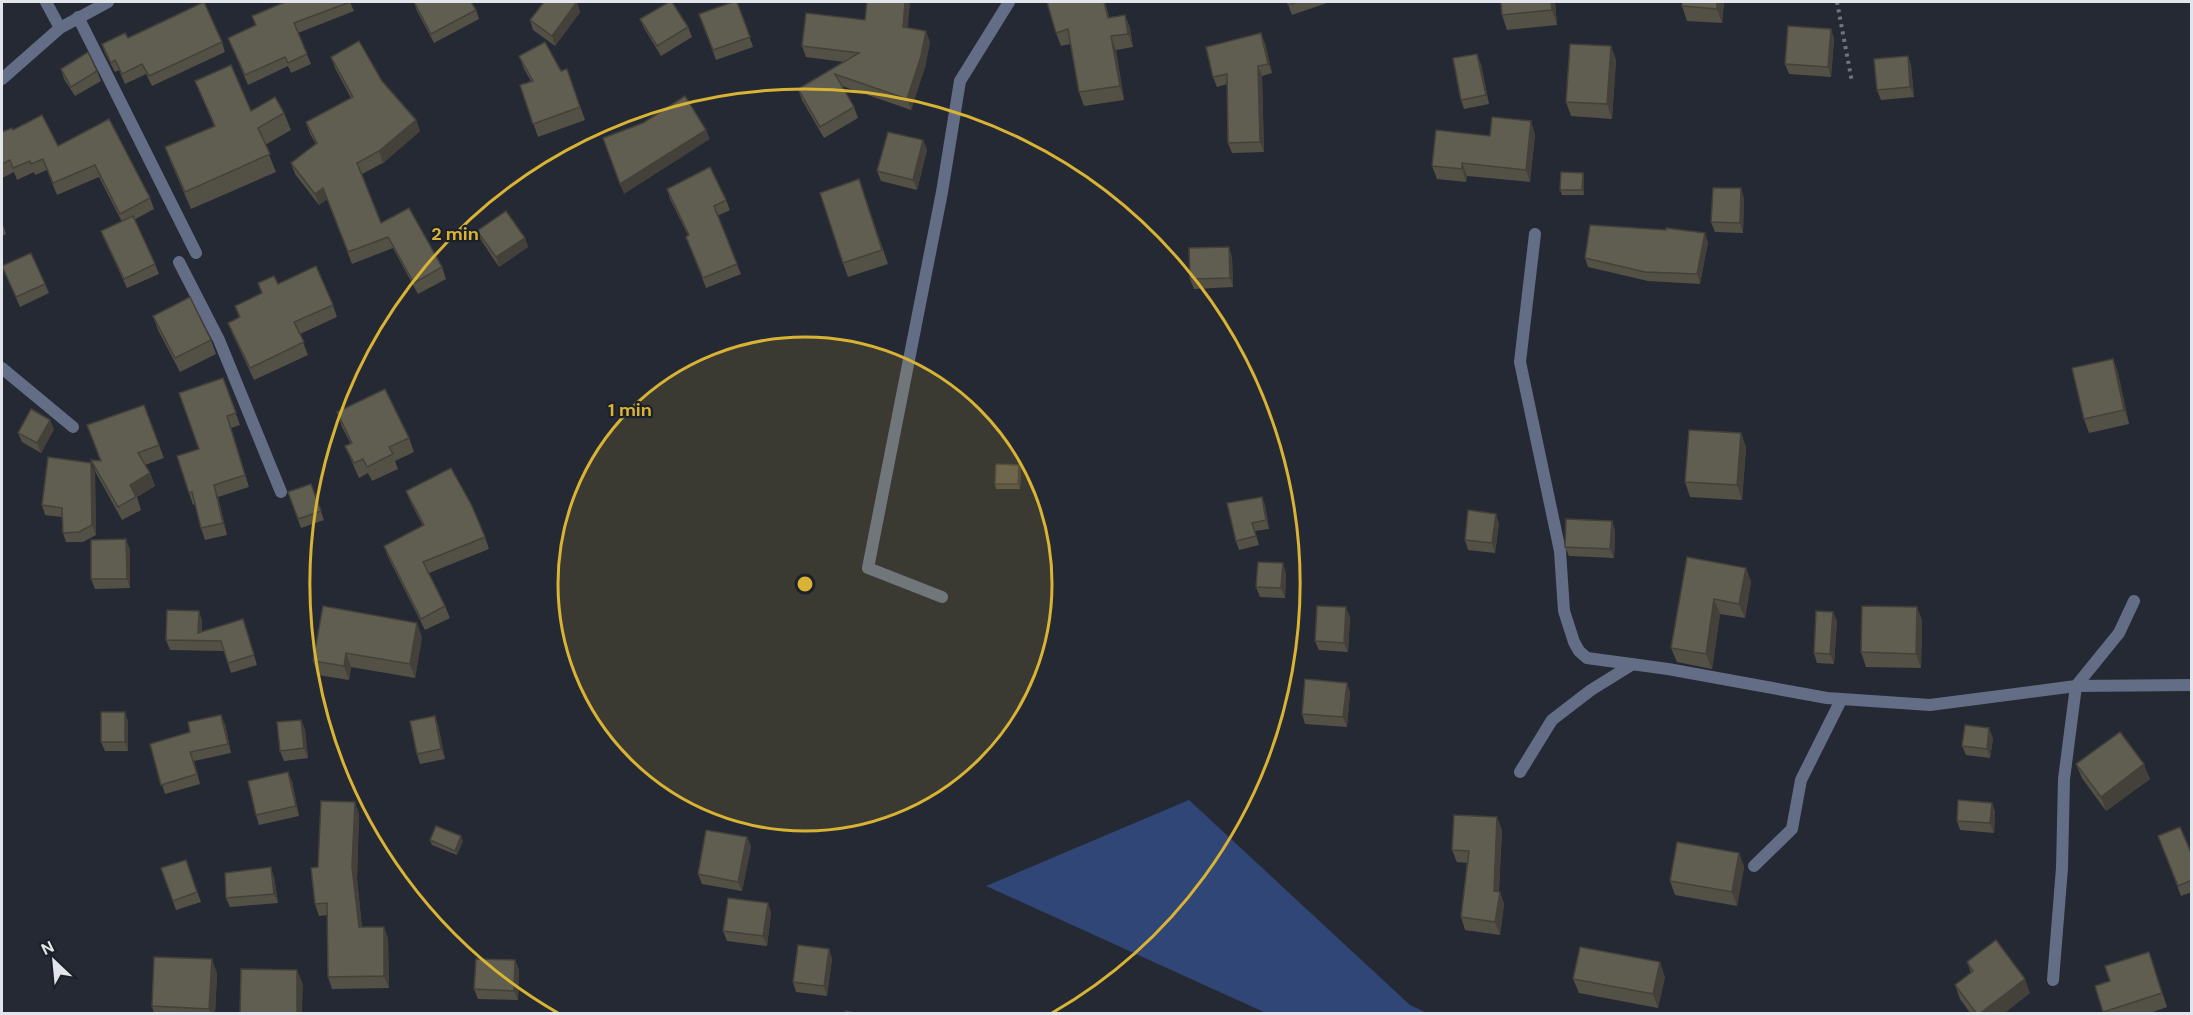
<svg xmlns="http://www.w3.org/2000/svg" width="2193" height="1015" font-family="'DM Sans',sans-serif">
<rect width="100%" height="100%" fill="#252933"/>
<polygon fill="#304676" points="1189,800 1410,1005 1427,1013 1266,1013 986,886"/>
<g fill="none" stroke-linecap="round" stroke-linejoin="round">
<polyline stroke="#71747d" stroke-width="4" stroke-dasharray="3 4.5" stroke-linecap="butt" points="1837,2 1852,82"/>
<g stroke="#636e86" stroke-width="12">
<polyline points="46,2 60,28"/>
<polyline points="78,17 196,253"/>
<polyline points="2,79 60,28 108,2"/>
<polyline points="1535,234 1520,362 1560,551 1564,611 1574,642 1579,651 1587,658 1668,669 1827,698 1930,705 2076,686 2119,633 2134,601"/>
<polyline points="179,262 219,340 281,492"/>
<polyline points="2,368 73,427"/>
<polyline points="942,597 868,568 942,192 960,81 1009,2"/>
<polyline points="1520,772 1552,720 1591,690 1633,664"/>
<polyline points="1754,866 1792,829 1801,780 1841,700"/>
<polyline points="2053,980 2062,868 2064,779 2076,686 2192,685"/>
</g>
</g>
<g fill="#535046">
<polygon points="350,2 354,11 298,33 311,64 291,73 288,66 248,85 228,38 255,25 252,16"/>
<polygon points="414,2 476,10 479,19 434,43 417,11"/>
<polygon points="577,2 580,12 555,46 533,30 530,20"/>
<polygon points="737,2 753,47 716,60 699,14"/>
<polygon points="867,2 910,2 907,27 930,42 925,67 911,110 842,86 854,107 858,118 824,138 802,100 798,89 844,62 806,57 802,46 865,20"/>
<polygon points="1047,2 1105,2 1109,17 1125,15 1130,28 1133,47 1116,50 1124,100 1084,106 1079,92 1070,44 1061,46 1056,33"/>
<polygon points="1287,2 1330,2 1292,15"/>
<polygon points="1555,2 1557,25 1507,30 1502,15"/>
<polygon points="1724,2 1722,23 1687,21 1682,6"/>
<polygon points="640,19 688,27 692,37 661,56 644,28"/>
<polygon points="1831,29 1834,39 1831,77 1789,74 1785,64"/>
<polygon points="128,38 222,42 225,52 152,86 146,74 125,84 119,70 115,72 105,53 102,44"/>
<polygon points="1265,43 1272,73 1262,76 1264,152 1232,153 1228,143 1227,84 1217,87 1213,77"/>
<polygon points="1611,46 1616,60 1612,119 1571,116 1566,102"/>
<polygon points="519,56 561,71 567,69 585,120 538,137 520,85 531,81 524,69"/>
<polygon points="1908,56 1911,66 1914,97 1881,100 1877,90"/>
<polygon points="331,57 382,81 416,120 420,131 383,163 362,174 381,223 442,267 446,279 418,294 393,248 352,264 327,199 319,205 295,174 291,163 316,144 310,134 306,122 351,98 335,68"/>
<polygon points="1481,64 1489,104 1464,109 1461,100"/>
<polygon points="61,69 97,71 101,81 75,96 64,79"/>
<polygon points="195,81 251,111 284,113 291,130 265,145 276,172 191,209 172,165 165,147 214,126"/>
<polygon points="109,119 150,198 154,209 134,220 155,264 159,274 127,288 105,241 101,231 122,222 99,177 57,195 47,170 35,175 34,172 17,180 14,172 2,178 2,132 13,130 58,146"/>
<polygon points="1535,134 1530,182 1467,176 1466,182 1437,179 1432,166 1490,136"/>
<polygon points="923,140 927,150 917,190 881,181 877,171"/>
<polygon points="1583,173 1584,177 1584,195 1562,195 1560,190"/>
<polygon points="859,179 888,264 848,277 843,263"/>
<polygon points="667,189 726,200 730,210 717,216 741,274 706,288 686,237 688,235 670,199"/>
<polygon points="1744,198 1743,233 1715,232 1711,222"/>
<polygon points="2,222 6,234 2,236"/>
<polygon points="477,231 525,238 528,247 499,267 481,240"/>
<polygon points="1708,242 1700,284 1648,281 1588,267 1585,258"/>
<polygon points="1232,257 1233,287 1194,289 1190,279"/>
<polygon points="2,266 45,284 49,293 20,307"/>
<polygon points="258,283 278,284 333,305 337,317 300,334 308,355 254,380 233,335 228,323 239,318 235,306 262,294"/>
<polygon points="153,316 211,340 216,354 180,372 158,330"/>
<polygon points="2113,359 2118,373 2129,424 2089,433 2084,419"/>
<polygon points="223,378 240,425 231,428 249,487 218,497 227,535 205,540 201,528 195,504 193,505 189,493 199,449"/>
<polygon points="337,412 409,438 414,452 395,461 398,469 372,481 368,473 359,478 345,446 351,444 342,427"/>
<polygon points="54,429 41,453 22,442 18,433"/>
<polygon points="1741,433 1746,448 1742,500 1690,497 1685,482"/>
<polygon points="159,445 164,458 145,465 150,473 155,486 137,497 141,510 122,520 96,473 91,460 101,461"/>
<polygon points="1019,465 1021,469 1020,489 996,489 995,484"/>
<polygon points="95,472 96,535 83,542 66,542 63,533 62,517 45,515 42,505"/>
<polygon points="311,484 324,520 301,528 288,492"/>
<polygon points="406,491 485,537 489,549 429,573 445,606 450,618 425,630 388,557 384,546 423,526 411,503"/>
<polygon points="1262,497 1265,505 1269,529 1255,531 1259,545 1239,550 1236,541"/>
<polygon points="1612,521 1615,531 1614,558 1569,556 1565,547"/>
<polygon points="1499,523 1495,553 1468,550 1465,540"/>
<polygon points="130,549 130,588 95,589 91,579"/>
<polygon points="1687,557 1746,568 1751,582 1745,618 1720,614 1712,669 1677,662 1671,648"/>
<polygon points="1286,573 1285,598 1260,597 1256,587"/>
<polygon points="323,606 422,637 415,678 351,667 349,680 318,675 313,661"/>
<polygon points="1917,607 1922,621 1921,668 1866,667 1861,652"/>
<polygon points="1350,617 1348,652 1319,650 1315,641"/>
<polygon points="202,620 202,632 246,629 257,665 231,673 224,651 170,650 166,640"/>
<polygon points="1837,621 1834,664 1817,663 1814,653"/>
<polygon points="1347,683 1350,693 1347,727 1305,724 1302,714"/>
<polygon points="301,720 305,730 308,758 284,761 280,751"/>
<polygon points="128,721 128,751 105,751 101,742"/>
<polygon points="225,724 231,753 194,761 200,784 165,794 150,744"/>
<polygon points="438,725 445,759 420,764 417,754"/>
<polygon points="1993,738 1990,758 1966,755 1962,746"/>
<polygon points="2076,764 2150,779 2106,811 2082,778"/>
<polygon points="292,781 299,816 259,825 256,815"/>
<polygon points="1992,803 1995,812 1994,833 1960,830 1957,821"/>
<polygon points="359,814 357,879 362,927 384,927 388,939 389,988 332,989 328,977 327,915 319,916 315,904 318,867"/>
<polygon points="1502,830 1499,891 1504,904 1500,935 1465,930 1461,917 1467,863 1457,862 1452,850"/>
<polygon points="2158,836 2192,855 2192,892 2181,896"/>
<polygon points="747,837 751,847 742,891 702,884 698,874"/>
<polygon points="430,840 463,841 457,855 432,845"/>
<polygon points="1739,853 1744,867 1737,906 1675,895 1670,881"/>
<polygon points="186,860 201,902 176,910 161,868"/>
<polygon points="274,877 278,903 230,907 226,898"/>
<polygon points="768,903 771,913 767,946 727,941 723,931"/>
<polygon points="829,949 832,959 827,996 796,992 793,982"/>
<polygon points="2149,952 2167,1007 2147,1014 2104,1014 2095,986 2110,981"/>
<polygon points="515,960 519,970 518,1000 478,999 474,989"/>
<polygon points="1967,962 2030,993 2003,1014 1971,1014 1960,999 1955,985 1971,973"/>
<polygon points="217,973 215,1014 154,1014 152,1006"/>
<polygon points="1665,977 1658,1008 1579,993 1573,979"/>
</g>
<g fill="#434139">
<polygon points="577,2 580,12 555,46 552,36"/>
<polygon points="905,2 910,2 907,38 903,27"/>
<polygon points="1551,2 1555,2 1557,25 1552,10"/>
<polygon points="1717,2 1724,2 1722,23 1717,9"/>
<polygon points="1125,15 1130,28 1133,47 1128,34"/>
<polygon points="1831,29 1834,39 1831,77 1828,67"/>
<polygon points="926,31 930,42 925,67 911,110 907,99"/>
<polygon points="1261,33 1265,43 1272,73 1268,64"/>
<polygon points="1111,36 1116,50 1124,100 1120,86"/>
<polygon points="1611,46 1616,60 1612,119 1607,104"/>
<polygon points="1477,54 1481,64 1489,104 1486,95"/>
<polygon points="1908,56 1911,66 1914,97 1910,87"/>
<polygon points="1258,66 1262,76 1264,152 1260,142"/>
<polygon points="416,120 420,131 383,163 379,151"/>
<polygon points="1531,121 1535,134 1530,182 1526,170"/>
<polygon points="706,130 710,139 624,194 620,184"/>
<polygon points="923,140 927,150 917,190 913,180"/>
<polygon points="1462,163 1467,176 1466,182 1462,169"/>
<polygon points="1583,173 1584,177 1584,195 1582,190"/>
<polygon points="323,188 327,199 319,205 315,194"/>
<polygon points="1741,188 1744,198 1743,233 1740,223"/>
<polygon points="1705,233 1708,242 1700,284 1697,274"/>
<polygon points="525,238 528,247 499,267 496,257"/>
<polygon points="1229,247 1232,257 1233,287 1230,278"/>
<polygon points="2113,359 2118,373 2129,424 2124,410"/>
<polygon points="50,420 54,429 41,453 37,443"/>
<polygon points="1741,433 1746,448 1742,500 1737,485"/>
<polygon points="91,463 95,472 96,535 92,525"/>
<polygon points="1019,465 1021,469 1020,489 1018,484"/>
<polygon points="150,473 155,486 137,497 130,485"/>
<polygon points="214,485 218,497 227,535 223,523"/>
<polygon points="1262,497 1265,505 1269,529 1266,520"/>
<polygon points="1496,514 1499,523 1495,553 1492,543"/>
<polygon points="1612,521 1615,531 1614,558 1610,549"/>
<polygon points="126,539 130,549 130,588 127,579"/>
<polygon points="1283,563 1286,573 1285,598 1281,588"/>
<polygon points="1746,568 1751,582 1745,618 1739,604"/>
<polygon points="1714,599 1720,614 1712,669 1706,654"/>
<polygon points="1346,607 1350,617 1348,652 1344,643"/>
<polygon points="1917,607 1922,621 1921,668 1916,654"/>
<polygon points="199,611 202,620 202,641 198,633"/>
<polygon points="1833,612 1837,621 1834,664 1830,654"/>
<polygon points="417,623 422,637 415,678 410,664"/>
<polygon points="346,653 351,667 349,680 344,666"/>
<polygon points="1347,683 1350,693 1347,727 1343,717"/>
<polygon points="125,712 128,721 128,751 125,742"/>
<polygon points="221,715 225,724 231,753 228,744"/>
<polygon points="435,716 438,725 445,759 441,749"/>
<polygon points="301,720 305,730 308,758 304,748"/>
<polygon points="1989,728 1993,738 1990,758 1987,749"/>
<polygon points="2144,764 2150,779 2106,811 2101,797"/>
<polygon points="288,772 292,781 299,816 296,806"/>
<polygon points="355,802 359,814 357,879 363,939 359,927 352,867"/>
<polygon points="1992,803 1995,812 1994,833 1990,823"/>
<polygon points="1497,817 1502,830 1498,903 1500,892 1504,904 1500,935 1495,922 1494,891"/>
<polygon points="461,836 463,841 457,855 455,851"/>
<polygon points="747,837 751,847 742,891 738,882"/>
<polygon points="1739,853 1744,867 1737,906 1732,892"/>
<polygon points="271,867 274,877 278,903 274,894"/>
<polygon points="768,903 771,913 767,946 763,936"/>
<polygon points="384,927 388,939 389,988 384,976"/>
<polygon points="829,949 832,959 827,996 824,986"/>
<polygon points="212,959 217,973 215,1014 211,1014 209,1009"/>
<polygon points="515,960 519,970 518,1000 514,991"/>
<polygon points="1660,962 1665,977 1658,1008 1653,994"/>
<polygon points="297,970 303,984 302,1014 297,1014"/>
<polygon points="2025,979 2030,993 2003,1014 1979,1014"/>
</g>
<g fill="#605d51" stroke="#434139" stroke-width="1.5">
<polygon points="204,2 222,42 149,76 142,64 122,74 115,60 111,63 102,44 125,33 128,38"/>
<polygon points="285,2 350,2 294,23 307,54 288,63 285,57 245,75 228,38 256,25 252,16"/>
<polygon points="414,2 471,2 476,10 431,34"/>
<polygon points="544,2 577,2 552,36 530,20"/>
<polygon points="669,2 672,2 688,27 657,46 640,19"/>
<polygon points="733,2 737,2 750,37 713,50 699,14"/>
<polygon points="867,2 905,2 903,27 926,31 921,56 907,99 835,74 854,107 820,127 798,89 859,53 802,46 806,13 865,20"/>
<polygon points="1047,2 1104,2 1108,18 1125,15 1128,34 1111,36 1120,86 1079,92 1068,29 1056,33"/>
<polygon points="1287,2 1299,2 1288,5"/>
<polygon points="1501,2 1551,2 1552,10 1502,15"/>
<polygon points="1682,2 1717,2 1717,9 1682,6"/>
<polygon points="1788,26 1831,29 1828,67 1785,64"/>
<polygon points="1261,33 1268,64 1258,66 1260,142 1228,143 1227,74 1213,77 1206,47"/>
<polygon points="359,41 382,81 416,120 379,151 357,163 381,223 409,208 442,267 414,283 388,237 348,252 323,188 315,194 291,163 317,143 306,122 353,97 331,57"/>
<polygon points="545,42 561,71 567,69 580,107 533,124 520,85 533,81 519,56"/>
<polygon points="1570,44 1611,46 1607,104 1566,102"/>
<polygon points="88,52 97,71 71,87 61,69"/>
<polygon points="1477,54 1486,95 1461,100 1453,58"/>
<polygon points="1908,56 1910,87 1877,90 1874,59"/>
<polygon points="231,65 251,111 275,97 284,113 258,128 270,154 185,192 165,147 215,126 195,81"/>
<polygon points="685,96 706,130 620,184 603,138 643,123"/>
<polygon points="42,115 58,146 109,119 150,198 120,214 95,165 53,183 43,159 31,164 30,161 13,168 10,160 2,164 2,132 12,128 13,130"/>
<polygon points="1492,117 1531,121 1526,170 1462,163 1462,169 1432,166 1436,130 1490,136"/>
<polygon points="888,132 923,140 913,180 877,171"/>
<polygon points="710,167 726,200 714,206 737,264 703,278 686,237 689,235 667,189"/>
<polygon points="1561,172 1583,173 1582,190 1560,190"/>
<polygon points="859,179 882,250 843,263 820,193"/>
<polygon points="1713,188 1741,188 1740,223 1711,222"/>
<polygon points="506,211 525,238 496,257 477,231"/>
<polygon points="133,216 155,264 124,279 101,231"/>
<polygon points="1590,225 1666,230 1666,228 1705,233 1697,274 1645,272 1585,258"/>
<polygon points="1229,247 1230,278 1190,279 1189,248"/>
<polygon points="31,253 45,284 16,297 2,266"/>
<polygon points="316,266 333,305 294,322 304,342 250,368 228,323 240,317 235,306 262,293 258,283 274,276 278,284"/>
<polygon points="190,297 211,340 175,358 153,316"/>
<polygon points="2113,359 2124,410 2084,419 2072,368"/>
<polygon points="223,378 236,413 227,416 245,475 214,485 223,523 201,528 192,492 189,493 177,456 199,449 179,393"/>
<polygon points="385,389 409,438 389,447 393,454 367,467 363,459 354,463 345,446 352,443 337,412"/>
<polygon points="144,405 159,445 138,453 150,473 130,485 136,497 118,507 91,460 101,461 87,425"/>
<polygon points="31,409 50,420 37,443 18,433"/>
<polygon points="1689,430 1741,433 1737,485 1685,482"/>
<polygon points="48,457 91,463 92,525 79,532 63,533 62,508 42,505"/>
<polygon points="996,464 1019,465 1018,484 995,484"/>
<polygon points="451,468 472,506 485,537 423,562 445,606 421,619 384,546 424,525 406,491"/>
<polygon points="311,484 321,511 298,519 288,492"/>
<polygon points="1262,497 1266,520 1252,523 1256,536 1236,541 1227,503"/>
<polygon points="1468,510 1496,514 1492,543 1465,540"/>
<polygon points="1566,519 1612,521 1610,549 1565,547"/>
<polygon points="126,539 127,579 91,579 91,540"/>
<polygon points="1687,557 1746,568 1739,604 1714,599 1706,654 1671,648"/>
<polygon points="1258,562 1283,563 1281,588 1256,587"/>
<polygon points="323,606 417,623 410,664 346,653 344,666 313,661"/>
<polygon points="1317,606 1346,607 1344,643 1315,641"/>
<polygon points="1862,606 1917,607 1916,654 1861,652"/>
<polygon points="167,610 199,611 198,633 243,619 254,655 228,663 221,641 166,640"/>
<polygon points="1816,611 1833,612 1830,654 1814,653"/>
<polygon points="1305,679 1347,683 1343,717 1302,714"/>
<rect x="101" y="712" width="24" height="30"/>
<polygon points="221,715 228,744 190,752 197,774 161,785 150,744 190,732 188,722"/>
<polygon points="435,716 441,749 417,754 410,721"/>
<polygon points="301,720 304,748 280,751 277,722"/>
<polygon points="1965,725 1989,728 1987,749 1962,746"/>
<polygon points="2120,732 2144,764 2101,797 2076,764"/>
<polygon points="288,772 296,806 256,815 248,781"/>
<polygon points="1958,800 1992,803 1990,823 1957,821"/>
<polygon points="321,801 355,802 352,867 359,927 384,927 384,976 328,977 327,903 315,904 311,868 318,867"/>
<polygon points="1454,815 1497,817 1494,891 1500,892 1495,922 1461,917 1469,851 1452,850"/>
<polygon points="436,826 461,836 455,851 430,840"/>
<polygon points="2180,827 2192,855 2192,880 2178,886 2158,836"/>
<polygon points="706,830 747,837 738,882 698,874"/>
<polygon points="1677,842 1739,853 1732,892 1670,881"/>
<polygon points="186,860 197,892 173,901 161,868"/>
<polygon points="271,867 274,894 226,898 225,873"/>
<polygon points="728,898 768,903 763,936 723,931"/>
<polygon points="1996,940 2025,979 1979,1014 1977,1014 1955,985 1973,971 1967,962"/>
<polygon points="798,945 829,949 824,986 793,982"/>
<polygon points="1580,947 1660,962 1653,994 1573,979"/>
<polygon points="2149,952 2162,993 2103,1012 2095,986 2110,981 2105,966"/>
<polygon points="154,957 212,959 209,1009 152,1006"/>
<polygon points="476,959 515,960 514,991 474,989"/>
<polygon points="241,969 297,970 297,1014 240,1014"/>
<polygon points="846,1011 859,1014 845,1014"/>
</g>
<circle cx="805" cy="584" r="247" fill="#d9b334" fill-opacity=".12"/>
<g fill="none" stroke="#d9b334" stroke-width="3">
<circle cx="805" cy="584" r="247"/>
<path d="M558 1013A495 495 0 1 1 1052 1013"/>
</g>
<circle cx="805" cy="584" r="9" fill="#d9b334" stroke="#1b2029" stroke-width="3"/>
<g font-size="18" text-anchor="middle" font-weight="bold" fill="#d9b334" stroke="#1b2029" stroke-width="4.5" stroke-linejoin="round" paint-order="stroke">
<text x="455" y="240">2 min</text>
<text x="630" y="416">1 min</text>
</g>
<rect width="2193" height="1015" fill="none" stroke="#e2e5ec" stroke-width="6"/>
<g transform="translate(54 961) rotate(334)" stroke="#1b2029" stroke-width="4.5" paint-order="stroke">
<path d="M0-4.5L10 22L0 15L-10 22Z" fill="#e2e5ec"/>
<text y="-9" font-size="16" font-weight="bold" text-anchor="middle" fill="#e2e5ec">N</text>
</g>
</svg>
